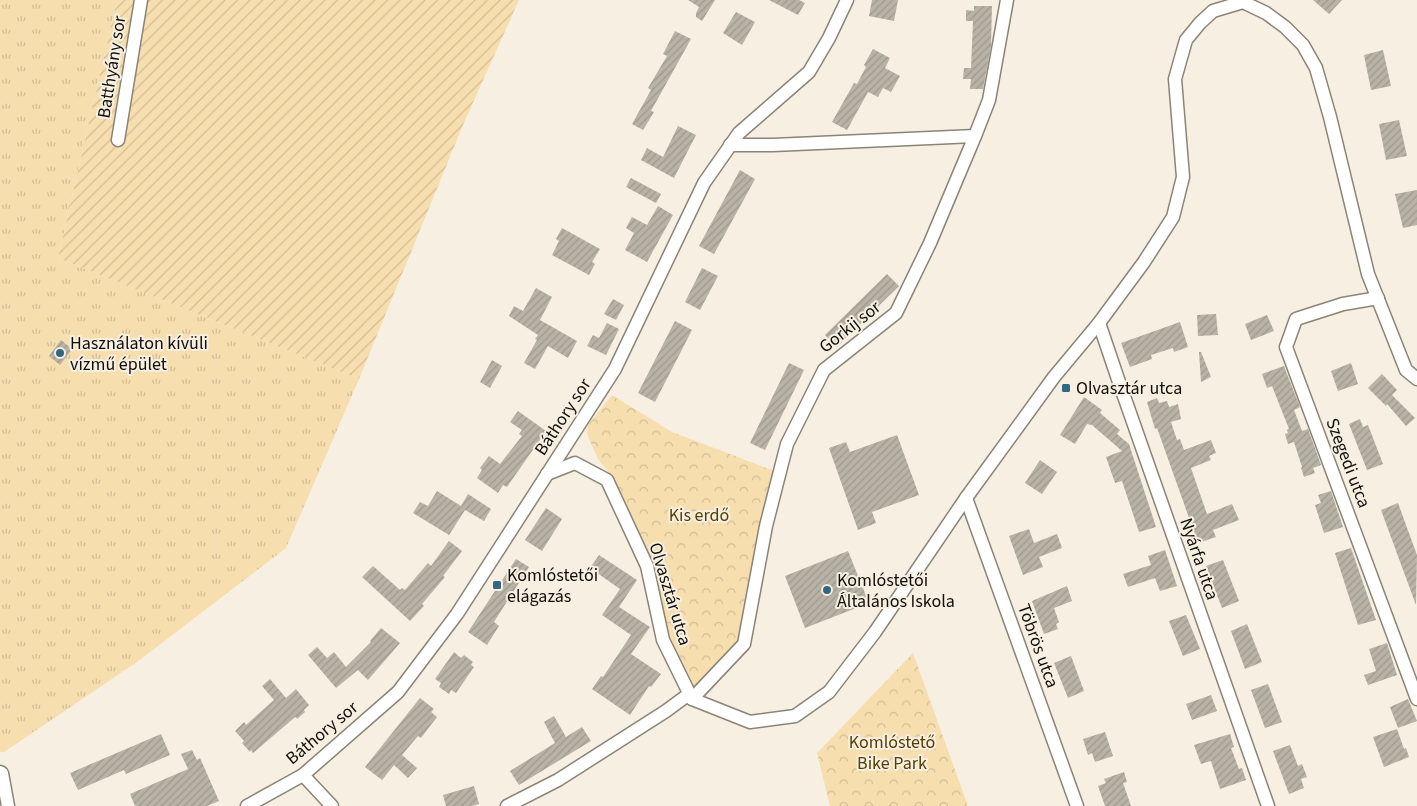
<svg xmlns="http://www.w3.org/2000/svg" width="1417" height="806" font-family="'Source Sans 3',sans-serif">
<defs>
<pattern id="grass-tufts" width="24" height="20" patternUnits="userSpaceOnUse" patternTransform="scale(1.25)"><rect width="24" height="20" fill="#f6deaf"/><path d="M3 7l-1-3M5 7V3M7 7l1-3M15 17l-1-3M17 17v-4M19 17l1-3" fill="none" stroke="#d2bd95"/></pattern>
<pattern id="park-crowns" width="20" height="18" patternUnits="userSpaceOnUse" patternTransform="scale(1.25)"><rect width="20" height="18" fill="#f6deaf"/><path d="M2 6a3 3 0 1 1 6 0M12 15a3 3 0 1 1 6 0" fill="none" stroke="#d2bd95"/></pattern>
<pattern id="garden-furrows" width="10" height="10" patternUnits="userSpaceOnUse" patternTransform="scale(1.25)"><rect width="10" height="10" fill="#f6deaf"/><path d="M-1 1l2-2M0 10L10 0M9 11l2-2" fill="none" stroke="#d2bd95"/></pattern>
<pattern id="building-hatch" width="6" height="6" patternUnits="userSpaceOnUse" patternTransform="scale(1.25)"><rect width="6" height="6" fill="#b9b3a6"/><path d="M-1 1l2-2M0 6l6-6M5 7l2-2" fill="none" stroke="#9e998e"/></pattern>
</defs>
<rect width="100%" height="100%" fill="#f7f0e2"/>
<polygon fill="url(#grass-tufts)" points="0,0 117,0 58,258 359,379 286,548 137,662 4,752 0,752"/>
<g fill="url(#park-crowns)">
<polygon points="612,395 672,432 780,473 744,644 689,694 663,640 647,565 612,477 598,459 587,434 588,425"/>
<polygon points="913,653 968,806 830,806 817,753"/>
</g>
<polygon fill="url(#garden-furrows)" points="117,0 519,0 463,125 359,379 58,258"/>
<g fill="url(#building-hatch)">
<polygon points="688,0 715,0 702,21 696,17 696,13 699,7"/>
<polygon points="769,0 799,0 805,3 798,15"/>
<polygon points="872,0 898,0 894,21 869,16"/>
<polygon points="1313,0 1342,0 1329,14"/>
<polygon points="974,6 992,6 991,46 983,89 970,89 971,79 963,79 964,68 971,68 973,21 966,21 966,10 974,11"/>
<polygon points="736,12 755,22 742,45 723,33"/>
<polygon points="675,31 691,39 651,111 654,112 643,130 632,124 651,90 648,88 667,56 663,54"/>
<polygon points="873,49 890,58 885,68 900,76 891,92 883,88 878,97 868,92 847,130 832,122 854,83 857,84 866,67 864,65"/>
<polygon points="1383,50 1391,86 1371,90 1364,55"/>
<polygon points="1399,120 1407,156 1386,160 1379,124"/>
<polygon points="678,126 696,135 674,178 641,160 647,148 663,157"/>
<polygon points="740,170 755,179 714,254 699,246"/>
<polygon points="631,178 661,194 656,203 626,187"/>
<polygon points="1417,190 1417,225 1403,228 1395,194"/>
<polygon points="658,206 673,215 647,262 625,250 634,233 626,228 632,217 647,225"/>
<polygon points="562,228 600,249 592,262 595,264 589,275 552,255 559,241 556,239"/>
<polygon points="702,268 718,276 700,310 685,302"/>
<polygon points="887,274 899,286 837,347 825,335"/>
<polygon points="536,288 552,297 540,320 577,341 568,358 548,346 535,369 524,363 537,340 535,339 538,335 509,316 514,306 523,311"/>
<polygon points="613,299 624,305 616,320 604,314"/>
<polygon points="1216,314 1218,335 1198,336 1197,315"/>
<polygon points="1267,315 1274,331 1251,340 1245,324"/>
<polygon points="675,321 692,330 655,402 638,393"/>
<polygon points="1180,322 1188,347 1174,352 1173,348 1151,355 1152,359 1130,367 1121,343"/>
<polygon points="607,323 619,329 606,355 587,346 593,335 599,338"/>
<polygon points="61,340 72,349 60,365 49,356"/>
<polygon points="1199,352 1201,352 1211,377 1201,382"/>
<polygon points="492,360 502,366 490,388 480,382"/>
<polygon points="789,363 804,370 765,450 750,443"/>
<polygon points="1351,363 1358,384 1338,391 1331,371"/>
<polygon points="1284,366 1300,407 1294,410 1302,431 1308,429 1321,465 1313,468 1315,473 1304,477 1301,468 1302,467 1294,442 1288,444 1285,434 1288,433 1287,430 1289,429 1272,386 1267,388 1262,374"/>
<polygon points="1382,374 1397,390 1392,395 1415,418 1406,426 1387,404 1386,406 1368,388"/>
<polygon points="1084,397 1102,410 1100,413 1120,430 1117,434 1129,444 1156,527 1139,532 1122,481 1115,483 1106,457 1122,451 1092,425 1087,424 1075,444 1060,435"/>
<polygon points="1157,398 1159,403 1167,401 1169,407 1178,404 1181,419 1171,422 1177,440 1180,439 1184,450 1211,440 1216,453 1209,456 1211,460 1191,468 1207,514 1232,504 1239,520 1213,530 1216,537 1198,543 1157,428 1155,429 1147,402"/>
<polygon points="518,411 546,431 507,487 503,485 498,493 477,478 482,470 480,468 489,456 500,464 522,436 519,434 522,430 510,422"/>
<polygon points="1360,419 1363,427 1368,425 1383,464 1367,470 1349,424"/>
<polygon points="897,435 919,495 872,512 876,523 858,530 829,448 846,442 850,452"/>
<polygon points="1040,460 1057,472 1042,494 1025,483"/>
<polygon points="437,491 461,506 468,494 491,509 484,521 465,510 449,535 413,513 420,502 428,506"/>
<polygon points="1331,491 1343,527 1324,533 1315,505 1321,503 1318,495"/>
<polygon points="1398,503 1417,555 1416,605 1381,510"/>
<polygon points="546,508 562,519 542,551 525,540"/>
<polygon points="1029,529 1034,543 1057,534 1062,548 1039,557 1043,567 1023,575 1009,536"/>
<polygon points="449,541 462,551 443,576 445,577 422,604 424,606 410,621 362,577 373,566 400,590 402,588 405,590 428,563 431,566"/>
<polygon points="1351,548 1376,620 1358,625 1335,553"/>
<polygon points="1165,550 1177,586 1160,591 1155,578 1128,587 1123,574 1151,565 1148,556"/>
<polygon points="848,551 869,603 805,628 785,576"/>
<polygon points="599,555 637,580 619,607 650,627 631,654 661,674 651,687 649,686 630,715 592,689 601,676 603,677 631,635 602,615 620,589 590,568"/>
<polygon points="516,559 529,567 494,622 499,626 487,645 468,632"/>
<polygon points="1223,560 1239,601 1222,608 1206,566"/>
<polygon points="1067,586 1072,601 1054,608 1059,622 1056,624 1058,629 1044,634 1032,601"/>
<polygon points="1186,615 1200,649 1183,656 1169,621"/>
<polygon points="1247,624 1262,662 1245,669 1231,631"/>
<polygon points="381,628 400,643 368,680 358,670 336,688 308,655 317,647 327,658 334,652 346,667 371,642 370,641"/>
<polygon points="1387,643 1397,675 1368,685 1364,675 1376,671 1369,649"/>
<polygon points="454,652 461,658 464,655 473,662 471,665 474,667 456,693 451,690 449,694 439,687 441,683 435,679"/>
<polygon points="1071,656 1084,691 1068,698 1054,663"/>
<polygon points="270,679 286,698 296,689 309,705 304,710 305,712 297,719 296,717 294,718 253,753 251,750 250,752 242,743 244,741 235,731 244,722 246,725 274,700 262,686"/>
<polygon points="1268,684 1282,722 1265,728 1251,690"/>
<polygon points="1211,695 1217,711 1192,720 1186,704"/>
<polygon points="420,698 434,709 431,712 437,717 421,738 418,736 402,755 417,768 408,778 394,765 382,780 365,767"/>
<polygon points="1408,699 1417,721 1398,728 1390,707"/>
<polygon points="554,716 566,737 582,727 591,741 519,785 510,771 555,743 544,722"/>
<polygon points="1397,729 1404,749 1406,748 1409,757 1384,767 1373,737"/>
<polygon points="1105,732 1113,756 1095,762 1092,753 1088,755 1083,739"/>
<polygon points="161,734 170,755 126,774 124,770 78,790 70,773"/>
<polygon points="1230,734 1234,747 1231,748 1239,769 1242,768 1246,780 1220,789 1211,761 1201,764 1194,745"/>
<polygon points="1290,745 1298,766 1302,764 1307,777 1301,779 1304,788 1289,794 1273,751"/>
<polygon points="192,750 197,760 200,758 219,801 207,806 135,806 130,794 188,769 181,754"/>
<polygon points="1124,772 1127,782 1123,783 1131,806 1105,806 1098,786 1106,783 1104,779"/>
<polygon points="474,786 479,804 472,806 446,806 443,795"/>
</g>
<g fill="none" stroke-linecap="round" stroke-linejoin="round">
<g stroke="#8a8477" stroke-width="15">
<g id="minor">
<polyline points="118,140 141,0"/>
<polyline points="730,145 773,145 975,136"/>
<polyline points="1378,298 1343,304 1296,319 1286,347 1417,699"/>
<polyline points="1099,323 1119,382 1268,806"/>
<polyline points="547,474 575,463 607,480 647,566 663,640 692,699 750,722 795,716 829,692 875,632 966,498 1054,377 1099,323 1144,262 1173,217 1183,177 1175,79 1186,40 1200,23 1213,11 1243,2 1266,13 1285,27 1303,45 1316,68 1330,117 1368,274 1406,370 1417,379"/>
<polyline points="966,498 1077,806"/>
<polyline points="692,699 744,644 766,526 787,444 824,370 896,313 930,243 975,136 989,100 1007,0"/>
<polyline points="0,772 2,773 8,806"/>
<polyline points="303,775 332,806"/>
<polyline points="247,806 303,775 398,692 457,614 615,369 704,183 739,133 809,72 829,38 847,0"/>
<polyline points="507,806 558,780 666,711 689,694"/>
</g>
</g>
<use href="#minor" stroke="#fff" stroke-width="12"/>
</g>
<g fill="#326783" stroke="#f7f0e2" stroke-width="2">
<circle cx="60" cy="353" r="5"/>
<rect x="1061" y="383" width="10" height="10" rx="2.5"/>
<rect x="492" y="580" width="10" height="10" rx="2.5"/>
<circle cx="827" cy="590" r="5"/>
</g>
<g text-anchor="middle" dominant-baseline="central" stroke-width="4" stroke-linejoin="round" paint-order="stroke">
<g font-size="18" fill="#100e0a" stroke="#f7f0e2">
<text transform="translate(112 67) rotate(-81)">Batthyány sor</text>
<text transform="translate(850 327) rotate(-38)">Gorkij sor</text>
<text transform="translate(563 417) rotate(-57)">Báthory sor</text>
<text transform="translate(1348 463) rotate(69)">Szegedi utca</text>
<text transform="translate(1199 559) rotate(71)">Nyárfa utca</text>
<text transform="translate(670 594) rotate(73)">Olvasztár utca</text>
<text transform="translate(1038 646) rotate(70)">Töbrös utca</text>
<text transform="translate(322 733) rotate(-40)">Báthory sor</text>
</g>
<g font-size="18" fill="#100e0a" stroke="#f7f0e2" text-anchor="start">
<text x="70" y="343">Használaton kívüli<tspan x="70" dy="21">vízmű épület</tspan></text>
<text x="1076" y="388">Olvasztár utca</text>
<text x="507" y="575">Komlóstetői<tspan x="507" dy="21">elágazás</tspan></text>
<text x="837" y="580">Komlóstetői<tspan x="837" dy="21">Általános Iskola</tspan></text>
</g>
<g font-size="18" fill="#553e01" stroke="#f7f0e2">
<text x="699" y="515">Kis erdő</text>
<text x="892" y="742">Komlóstető<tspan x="892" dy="21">Bike Park</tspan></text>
</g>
</g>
</svg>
